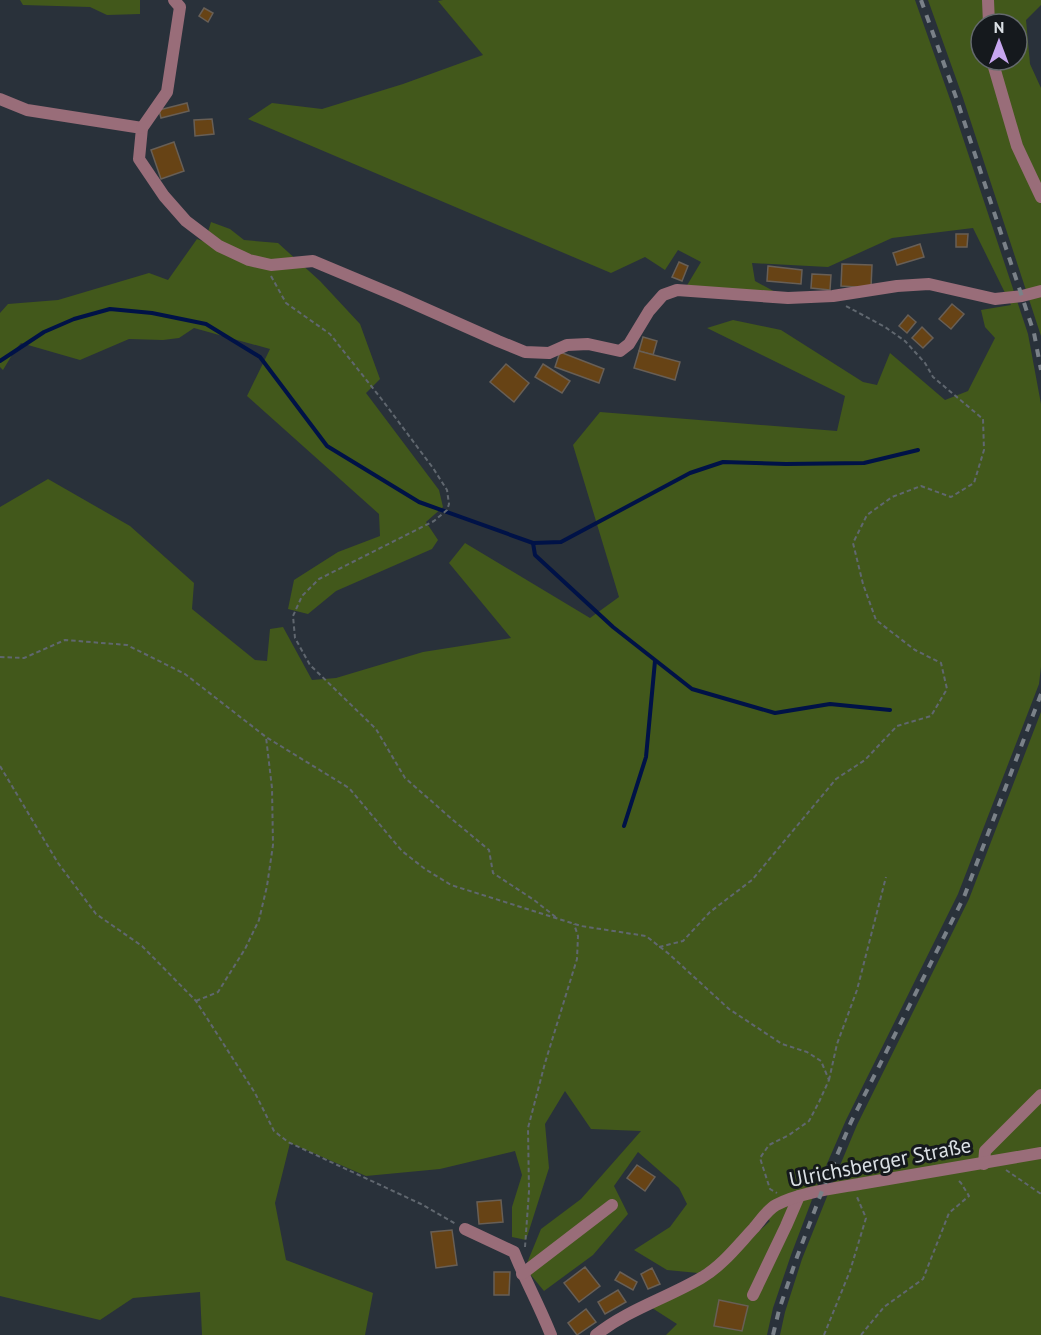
<svg xmlns="http://www.w3.org/2000/svg" width="1041" height="1335" font-family="'PT Sans',sans-serif">
<rect width="100%" height="100%" fill="#29313a"/>
<g fill="#42581b" fill-rule="evenodd">
<polygon points="20,0 140,0 140,14 107,15 90,7 23,5"/>
<polygon points="443,0 915,0 951,102 1028,334 1041,404 1041,667 1039,684 958,894 846,1120 816,1189 791,1255 773,1308 767,1335 666,1335 677,1324 649,1306 706,1280 770,1221 765,1216 716,1262 698,1273 667,1270 634,1250 670,1227 687,1204 679,1188 638,1152 614,1186 628,1214 593,1255 544,1291 525,1268 541,1229 581,1199 641,1131 591,1129 565,1091 545,1124 549,1168 526,1240 512,1237 512,1207 522,1175 515,1151 440,1169 366,1176 290,1143 275,1203 286,1260 373,1293 365,1335 202,1335 200,1292 133,1298 100,1320 0,1296 0,507 48,479 130,526 194,583 192,609 255,660 267,661 270,629 283,627 312,680 336,678 423,652 511,638 449,563 465,543 590,618 619,597 573,445 600,412 837,431 845,396 707,328 733,320 781,330 863,382 877,385 890,353 945,400 968,391 995,338 985,327 981,310 1011,305 973,228 892,238 828,267 752,263 755,281 788,299 686,287 701,262 678,250 665,270 645,257 611,273 248,119 272,103 322,109 403,84 483,55 438,1"/>
<path d="M 928,0 L 1041,0 L 1041,5 L 1026,20 L 1030,64 L 1041,88 L 1041,336 L 963,98 ZM 981,24 L 1017,24 L 1017,60 L 981,60 Z"/>
<polygon points="211,222 230,229 244,240 278,243 320,281 360,324 380,379 366,393 439,490 443,507 426,522 438,540 432,549 336,591 308,614 288,609 294,580 338,552 380,536 379,514 247,396 270,349 194,328 179,338 163,340 129,339 80,360 21,343 15,350 3,370 0,367 0,313 8,304 58,300 149,273 168,280 197,239 205,242"/>
<polygon points="1041,712 1041,1335 780,1335 785,1312 802,1259 828,1194 857,1125 969,899"/>
</g>
<g fill="none" stroke-linecap="round" stroke-linejoin="round">
<g stroke="#001247" stroke-width="4">
<polyline points="0,361 44,332 74,319 110,309 152,313 206,324 260,357 327,446 419,502 533,543 561,542 690,473 723,462 786,464 864,463 918,450"/>
<polyline points="533,543 535,555 613,627 692,689 775,713 830,704 890,710"/>
<polyline points="624,826 646,757 655,661"/>
</g>
</g>
<g fill="#674315" stroke="#685f56" stroke-width="1.5">
<polygon points="204,8 213,13 208,22 199,16"/>
<polygon points="187,103 189,111 161,118 159,110"/>
<polygon points="212,119 214,134 195,136 194,120"/>
<polygon points="174,142 184,171 161,179 151,150"/>
<polygon points="956,234 968,234 967,247 956,247"/>
<polygon points="920,244 924,257 897,265 893,253"/>
<polygon points="679,262 688,266 682,281 672,277"/>
<polygon points="842,264 872,265 871,288 841,286"/>
<polygon points="768,266 802,270 801,284 767,281"/>
<polygon points="812,274 831,275 830,290 811,288"/>
<polygon points="952,304 964,314 951,329 939,319"/>
<polygon points="908,315 916,322 907,333 899,326"/>
<polygon points="922,327 933,338 923,348 912,338"/>
<polygon points="643,337 657,341 653,355 639,351"/>
<polygon points="639,351 680,362 675,380 634,368"/>
<polygon points="560,352 604,369 599,383 555,367"/>
<polygon points="506,364 529,383 514,402 490,382"/>
<polygon points="543,364 570,381 562,393 535,377"/>
<polygon points="637,1165 655,1177 645,1191 627,1178"/>
<polygon points="501,1200 503,1222 479,1224 477,1202"/>
<polygon points="452,1230 457,1265 436,1268 431,1232"/>
<polygon points="585,1267 600,1286 579,1302 564,1283"/>
<polygon points="652,1268 660,1284 648,1289 641,1274"/>
<polygon points="494,1272 510,1272 509,1295 494,1295"/>
<polygon points="620,1272 637,1282 633,1290 615,1280"/>
<polygon points="618,1290 626,1302 605,1314 598,1302"/>
<polygon points="719,1300 748,1306 742,1331 714,1326"/>
<polygon points="586,1309 596,1322 577,1335 568,1323"/>
</g>
<g fill="none" stroke-linecap="round" stroke-linejoin="round">
<g stroke="#60676f" stroke-width="2" stroke-dasharray="4.5 3" stroke-linecap="butt">
<polyline points="271,276 286,303 330,334 383,401 433,468 447,490 449,504 447,510 434,521 319,579 302,596 293,616 295,638 310,665 376,729 405,778 453,820 489,850 493,873 534,900 557,918"/>
<polyline points="0,657 24,658 65,640 127,645 185,674 266,737 349,788 402,851 425,869 451,885 581,926 646,936 669,954 729,1009 782,1044 807,1052 821,1061 829,1080 819,1102 809,1121 789,1135 769,1145 760,1158 770,1189 777,1193"/>
<polyline points="0,766 58,863 96,914 142,946 196,1001 255,1093 274,1131 288,1142 421,1204 456,1224"/>
<polyline points="659,947 683,941 710,912 752,880 836,779 865,760 897,726 931,716 947,689 941,663 915,650 876,620 863,584 853,543 867,515 892,497 921,486 951,497 974,483 984,450 983,419 933,377 925,363 905,341 885,327 846,306"/>
<polyline points="196,1001 218,992 245,949 259,920 267,886 273,845 272,788 266,737"/>
<polyline points="829,1080 837,1044 857,990 886,877"/>
<polyline points="1006,1170 1041,1194"/>
<polyline points="525,1247 529,1191 528,1128 545,1063 577,959 578,936 574,924"/>
<polyline points="824,1335 850,1271 866,1218 857,1197"/>
<polyline points="861,1335 884,1307 923,1279 949,1213 969,1196 961,1183 958,1180"/>
</g>
<g stroke="#996d79" stroke-width="12">
<polyline points="988,0 989,24"/>
<polyline points="993,60 994,67 1017,146 1041,197"/>
<polyline points="0,99 27,110 142,128 139,159 164,196 186,221 219,246 249,260 271,265 313,261 399,297 498,341 525,352 549,353 567,345 588,344 620,351 629,344 649,311 663,295 677,290 788,298 833,296 897,286 929,284 995,299 1022,296 1041,291"/>
<polyline points="142,128 167,92 180,7 174,0"/>
<polyline points="984,1164 985,1151 1041,1095"/>
<path d="M 465,1229 L 514,1252 C 525,1280 540,1307 551,1335"/>
<polyline points="522,1274 612,1205"/>
<polyline points="753,1295 786,1226 799,1196"/>
<path d="M 596,1335 C 627,1310 667,1298 701,1278 C 722,1266 738,1245 754,1228 C 761,1220 767,1210 776,1205 C 800,1192 838,1188 865,1183 C 924,1173 982,1163 1041,1153"/>
</g>
<g stroke="#7a8188" stroke-width="4" stroke-dasharray="8 8" stroke-linecap="butt">
<polyline points="921,0 957,100 1034,333 1041,370"/>
<polyline points="773,1335 779,1310 797,1257 822,1191 851,1122 964,897 1041,694"/>
</g>
</g>
<g text-anchor="middle" dominant-baseline="central" stroke-width="6" stroke-linejoin="round" paint-order="stroke">
<g font-size="21" fill="#dbe0e5" stroke="#15191d">
<text transform="translate(880 1162) rotate(-11)">Ulrichsberger Straße</text>
</g>
</g>
<g transform="translate(999 42)"><circle r="28" fill="#15191d" stroke="#64696d" stroke-width="1.5"/>
<path d="M0-4.5L10 22L0 15L-10 22Z" fill="#c7a6ef"/>
<text y="-9" font-size="16" font-weight="bold" text-anchor="middle" fill="#dbe0e5">N</text>
</g>
</svg>
